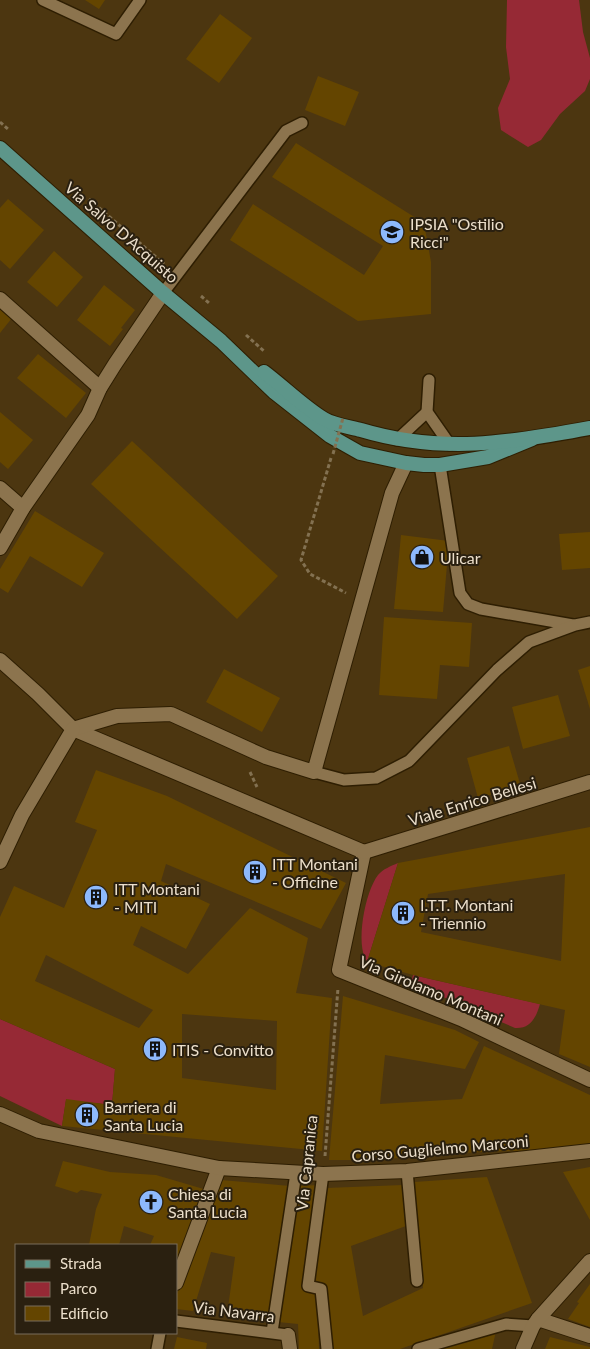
<svg xmlns="http://www.w3.org/2000/svg" width="590" height="1349" font-family="Lato,sans-serif">
<rect width="100%" height="100%" fill="#4c3610"/>
<g fill="#962935">
<polygon points="507,0 579,0 583,32 590,58 590,79 585,91 560,114 541,140 528,147 501,130 498,108 510,79 506,47"/>
<path d="M 398,863 L 367,962 C 355,944 365,892 378,875 C 383,869 391,866 398,863 Z"/>
<path d="M 413,975 L 540,1004 C 536,1018 530,1029 515,1028 L 411,983 Z"/>
<polygon points="0,1019 115,1069 112,1105 66,1100 62,1126 0,1096"/>
</g>
<g fill="#644500" fill-rule="evenodd">
<polygon points="85,0 105,0 99,9"/>
<polygon points="220,14 252,38 219,83 186,59"/>
<polygon points="318,76 359,92 345,126 305,110"/>
<polygon points="296,143 424,223 431,262 431,314 358,321 230,240 253,204 364,275 383,246 272,177"/>
<polygon points="8,199 44,230 10,269 0,260 0,208"/>
<polygon points="54,251 83,277 57,307 27,282"/>
<polygon points="104,285 135,310 121,328 123,329 110,346 77,320"/>
<polygon points="0,309 12,318 0,333"/>
<polygon points="38,354 86,393 66,418 17,378"/>
<polygon points="0,412 33,440 8,469 0,462"/>
<polygon points="132,441 278,576 237,619 91,484"/>
<polygon points="35,511 104,553 82,587 30,556 8,593 0,588 0,569"/>
<polygon points="590,532 590,568 562,570 559,534"/>
<polygon points="401,535 449,541 443,612 394,609"/>
<polygon points="384,617 472,623 469,667 440,665 437,699 379,695"/>
<polygon points="590,666 590,709 578,670"/>
<polygon points="224,669 280,698 262,732 206,702"/>
<polygon points="558,695 570,736 523,749 512,707"/>
<polygon points="509,746 521,787 478,798 467,758"/>
<path d="M 96,770 L 167,796 L 346,883 L 321,929 L 166,864 L 161,881 L 210,904 L 186,949 L 141,926 L 133,945 L 188,974 L 250,908 L 308,938 L 296,993 L 332,998 L 322,1151 L 62,1126 L 66,1099 L 112,1105 L 115,1069 L 0,1019 L 0,917 L 14,886 L 64,908 L 97,830 L 75,822 ZM 46,955 L 153,1010 L 139,1028 L 35,981 ZM 182,1014 L 277,1021 L 276,1090 L 182,1078 Z"/>
<path d="M 590,827 L 590,1067 L 559,1054 L 565,1010 L 413,975 L 367,962 L 398,863 ZM 565,874 L 561,961 L 421,932 L 428,894 Z"/>
<polygon points="343,996 455,1030 479,1042 465,1069 385,1055 380,1104 462,1099 484,1046 590,1095 590,1144 539,1150 458,1153 375,1160 329,1160"/>
<polygon points="63,1161 110,1172 156,1175 207,1190 176,1266 176,1245 150,1245 154,1236 124,1226 119,1245 89,1245 96,1209 102,1194 81,1190 77,1193 55,1186"/>
<polygon points="590,1167 590,1220 563,1172"/>
<polygon points="487,1177 532,1303 400,1349 333,1349 324,1284 313,1281 326,1188 403,1185 406,1226 351,1246 363,1316 423,1288 414,1182"/>
<polygon points="221,1180 290,1186 269,1320 227,1315 235,1257 211,1252 193,1311 176,1309 176,1296"/>
<polygon points="319,1185 303,1289 317,1292 319,1349 299,1349 298,1324 278,1322 298,1186"/>
<polygon points="590,1284 590,1327 568,1319 579,1303 577,1302"/>
<polygon points="496,1331 492,1349 438,1349"/>
<polygon points="177,1337 207,1343 206,1349 174,1349"/>
<polygon points="550,1337 590,1347 590,1349 545,1349"/>
</g>
<g fill="none" stroke-linecap="round" stroke-linejoin="round">
<g stroke="#2e1e02" stroke-width="14">
<g id="service">
<polyline points="43,0 116,34 140,0"/>
<polyline points="163,293 286,131 302,123"/>
<polyline points="429,380 427,412 450,445"/>
<polyline points="397,440 427,412"/>
<polyline points="440,465 460,593 468,604 481,609 573,625"/>
<polyline points="314,772 344,780 376,778 409,761 497,670 529,642 575,625 590,622"/>
<polyline points="407,1171 417,1281"/>
<polyline points="323,1174 308,1286 321,1289 327,1349"/>
<polyline points="176,1321 288,1335"/>
<polyline points="272,1332 296,1173"/>
<polyline points="157,1349 160,1333"/>
<polyline points="418,1349 506,1324 533,1326"/>
</g>
</g>
<g stroke="#2e1e02" stroke-width="16">
<polyline id="pedestrian" points="176,1283 219,1168"/>
</g>
<g stroke="#2e1e02" stroke-width="16">
<g id="minor">
<polyline points="0,299 100,388"/>
<polyline points="0,488 23,508"/>
<polyline points="0,548 23,508 88,415 100,388 115,364 163,293"/>
<polyline points="0,660 38,694 73,729 364,852"/>
<polyline points="73,729 117,716 171,714 266,757 314,772 392,493 406,463"/>
<polyline points="364,852 339,970 461,1019 590,1080"/>
<polyline points="364,852 590,782"/>
<polyline points="0,862 22,815 73,729"/>
<polyline points="0,1114 39,1131 219,1168 323,1174 407,1171 590,1151"/>
<polyline points="538,1319 590,1336"/>
<polyline points="288,1335 290,1349"/>
<polyline points="523,1349 533,1326 538,1319 590,1261"/>
</g>
</g>
<g stroke="#2e1e02" stroke-width="16">
<g id="primary">
<polyline points="0,148 163,293 221,341 274,392 330,436 360,453 406,463 424,465 440,465 488,457 532,439"/>
<path d="M 264,372 C 284,387 304,407 324,419 C 334,425 350,427 361,430 C 441,454 509,443 590,428"/>
</g>
</g>
<g stroke="#837151" stroke-width="3" stroke-dasharray="4 2.5" stroke-linecap="butt">
<polyline points="0,122 9,130"/>
<polyline points="89,199 164,264"/>
<polyline points="201,296 209,303"/>
<polyline points="246,335 265,352"/>
<polyline points="331,458 301,560 310,574 346,593"/>
<polyline points="250,772 257,787"/>
<polyline points="325,1156 338,988"/>
</g>
<use href="#service" stroke="#8c744e" stroke-width="11"/>
<use href="#pedestrian" stroke="#8c744e" stroke-width="14"/>
<use href="#minor" stroke="#8c744e" stroke-width="14"/>
<use href="#primary" stroke="#5d968a" stroke-width="14"/>
<polyline stroke="#837151" stroke-width="3" stroke-dasharray="4 2.5" stroke-linecap="butt" points="333,454 343,418"/>
</g>
<defs>
<g id="school-disc" transform="scale(1.25)"><circle r="9.5" fill="#8db9fc" stroke="#2a2010"/><path d="M0-5L7-2L0 1L-7-2ZM-4 1L0 2.5L4 1V4Q0 6-4 4Z" fill="#111"/></g>
<g id="shop-disc" transform="scale(1.25)"><circle r="9.5" fill="#8db9fc" stroke="#2a2010"/><path d="M-5-2.5h2.3a2.7 3.5 0 0 1 5.4 0H5L5.5 6h-11ZM-1.5-2.5h3a1.5 2.3 0 0 0-3 0Z" fill="#111"/></g>
<g id="building-disc" transform="scale(1.25)"><circle r="9.5" fill="#8db9fc" stroke="#2a2010"/><path d="M-4-6H4V6H1V3H-1V6H-4ZM-2.5-4.3h1.7v1.8h-1.7ZM.8-4.3h1.7v1.8H.8ZM-2.5-1h1.7V.8h-1.7ZM.8-1h1.7V.8H.8Z" fill="#111"/></g>
<g id="church-disc" transform="scale(1.25)"><circle r="9.5" fill="#8db9fc" stroke="#2a2010"/><path d="M-1.2-6h2.4v3.5h3.3v2.4h-3.3V6h-2.4V-.1h-3.3v-2.4h3.3Z" fill="#111"/></g>
</defs>
<g fill-rule="evenodd">
<use href="#school-disc" x="392" y="232"/>
<use href="#shop-disc" x="422" y="557"/>
<use href="#building-disc" x="255" y="872"/>
<use href="#building-disc" x="96" y="897"/>
<use href="#building-disc" x="403" y="913"/>
<use href="#building-disc" x="155" y="1049"/>
<use href="#building-disc" x="87" y="1115"/>
<use href="#church-disc" x="151" y="1202"/>
</g>
<g text-anchor="middle" dominant-baseline="central" stroke-width="4" stroke-linejoin="round" paint-order="stroke">
<g font-size="16" fill="#ecdfcb" stroke="#2a2010" text-anchor="start">
<text x="410" y="223">IPSIA "Ostilio<tspan x="410" dy="18">Ricci"</tspan></text>
<text x="440" y="557">Ulicar</text>
<text x="272" y="863">ITT Montani<tspan x="272" dy="18">- Officine</tspan></text>
<text x="114" y="888">ITT Montani<tspan x="114" dy="18">- MITI</tspan></text>
<text x="420" y="904">I.T.T. Montani<tspan x="420" dy="18">- Triennio</tspan></text>
<text x="172" y="1049">ITIS - Convitto</text>
<text x="104" y="1106">Barriera di<tspan x="104" dy="18">Santa Lucia</tspan></text>
<text x="168" y="1193">Chiesa di<tspan x="168" dy="18">Santa Lucia</tspan></text>
</g>
<g font-size="16" fill="#ecdfcb" stroke="#2a2010">
<text transform="translate(122 232) rotate(41)">Via Salvo D'Acquisto</text>
<text transform="translate(472 801) rotate(-17)">Viale Enrico Bellesi</text>
<text transform="translate(431 990) rotate(23)">Via Girolamo Montani</text>
<text transform="translate(440 1148) rotate(-5)">Corso Guglielmo Marconi</text>
<text transform="translate(306 1163) rotate(-84)">Via Capranica</text>
<text transform="translate(234 1311) rotate(7)">Via Navarra</text>
</g>
</g>
<rect x="15" y="1244" width="162" height="90" fill="#2a2010" stroke="#786c5b"/>
<rect x="25" y="1260" width="25" height="8" fill="#5d968a" stroke="#786c5b"/>
<text x="60" y="1269" font-size="15" fill="#ecdfcb">Strada</text>
<rect x="25" y="1282" width="25" height="15" fill="#962935" stroke="#786c5b"/>
<text x="60" y="1294" font-size="15" fill="#ecdfcb">Parco</text>
<rect x="25" y="1306" width="25" height="15" fill="#644500" stroke="#786c5b"/>
<text x="60" y="1319" font-size="15" fill="#ecdfcb">Edificio</text>
</svg>
